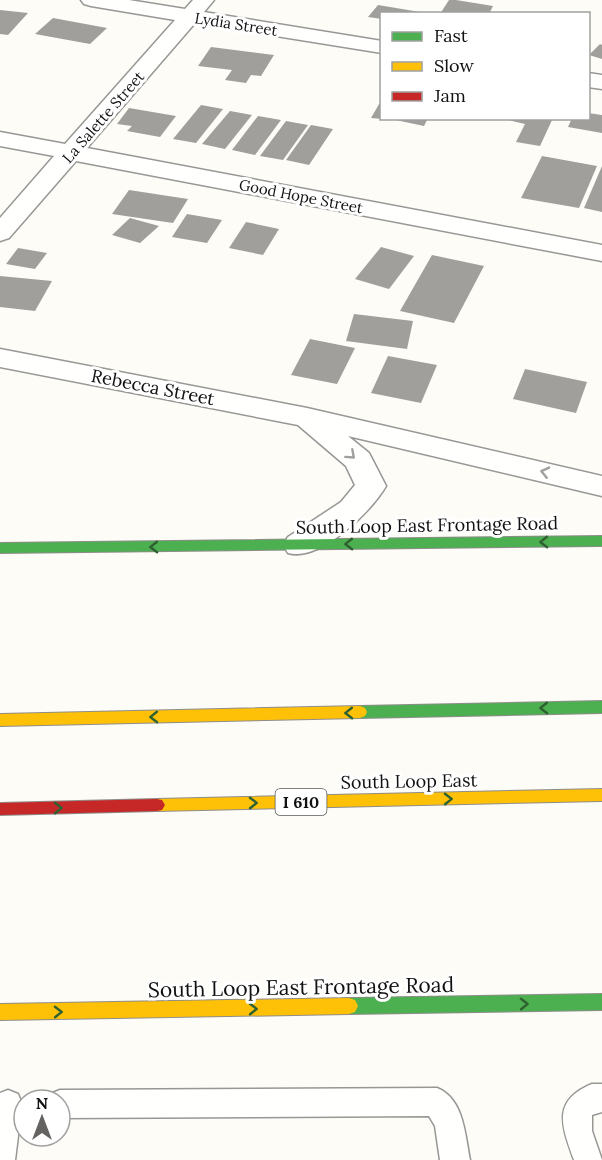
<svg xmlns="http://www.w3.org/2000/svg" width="602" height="1160" font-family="Lora,serif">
<rect width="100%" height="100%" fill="#fdfcf7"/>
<g fill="#a19f9c">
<polygon points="449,0 456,0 493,6 489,14 440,14"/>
<polygon points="378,5 420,12 420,14 382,14 382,19 368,17"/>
<polygon points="0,10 28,13 8,35 0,34"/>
<polygon points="53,18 107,28 90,44 35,34"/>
<polygon points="600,44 602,45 602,59 589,55"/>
<polygon points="211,47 274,55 261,76 251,75 246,83 225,80 232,70 198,66"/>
<polygon points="382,99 382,119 371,118"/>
<polygon points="201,105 223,109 196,143 173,139"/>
<polygon points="129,108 176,116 160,137 127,131 132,126 117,124"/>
<polygon points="230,111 252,115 225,149 202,144"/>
<polygon points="588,113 602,115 602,133 568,127 572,118 588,118"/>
<polygon points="258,116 281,120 255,155 232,150"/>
<polygon points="386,118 428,118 424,126"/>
<polygon points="500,118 553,118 540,146 516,142 525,124"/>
<polygon points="286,121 308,125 283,160 260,156"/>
<polygon points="311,125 333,129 309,165 286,160"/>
<polygon points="542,156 597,166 579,208 521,198"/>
<polygon points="602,166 602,212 584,208"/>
<polygon points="129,190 188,199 173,223 112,214"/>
<polygon points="187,214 222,220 207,243 172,237"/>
<polygon points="130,218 159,226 140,243 112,235"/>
<polygon points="246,222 279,229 263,255 229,248"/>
<polygon points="381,247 414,256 389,289 355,279"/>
<polygon points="18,248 47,253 35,269 6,264"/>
<polygon points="432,255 484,266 454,323 400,311"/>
<polygon points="0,276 52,281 35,311 0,307"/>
<polygon points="354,314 413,321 407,349 346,341"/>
<polygon points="310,339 355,348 337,384 291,375"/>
<polygon points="388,356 437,365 421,403 371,393"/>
<polygon points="525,369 587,382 576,413 513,399"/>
</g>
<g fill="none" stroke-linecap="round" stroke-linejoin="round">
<g stroke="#979795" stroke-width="3">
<g id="lane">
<path d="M 592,1084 L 602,1084 L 602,1112 L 592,1115 L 592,1131 L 602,1160 L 574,1160 C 562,1126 551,1101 592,1084 Z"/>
<path d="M 437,1088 C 464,1099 465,1135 470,1160 L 440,1160 L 435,1126 L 429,1116 L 60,1118 L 60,1100 L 48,1100 L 50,1094 L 60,1090 Z"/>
<polygon points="8,1090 18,1094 22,1104 15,1160 0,1160 0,1093"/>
</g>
</g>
<g stroke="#979795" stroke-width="3">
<g id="street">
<polygon points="81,0 129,0 185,9 193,0 214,0 204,12 382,41 382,53 195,23 87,148 602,245 602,261 76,161 9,238 0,241 0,218 54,156 0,146 0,132 65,144 175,20 91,6 84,4"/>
<polygon points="588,73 602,75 602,89 588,87"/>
<path d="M 0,349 L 307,408 L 602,476 L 602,496 L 348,436 L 369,453 L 386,486 C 371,512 320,562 288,553 L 283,545 L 288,537 L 341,502 L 355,485 L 346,466 L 298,425 L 0,367 Z"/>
</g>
</g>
<g stroke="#8e8d8b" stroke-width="2">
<g id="fast">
<polygon points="602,536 602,546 0,553 0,543"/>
<polygon points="602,701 602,713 360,718 355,716 353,712 355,708 360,706"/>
<polygon points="602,994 602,1010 349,1014 343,1012 340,1006 343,1000 349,998"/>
</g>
</g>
<g stroke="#8e8d8b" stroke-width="2">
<g id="slow">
<polygon points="360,706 365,708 367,712 365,716 360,718 0,726 0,714"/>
<polygon points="602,789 602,801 157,811 152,810 149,805 152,800 157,799"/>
<polygon points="349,998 355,1000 358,1006 355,1012 349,1014 0,1020 0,1004"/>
</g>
</g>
<g stroke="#8e8d8b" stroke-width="2">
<polygon id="jam" points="157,799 162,800 165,805 162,810 157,811 0,815 0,803"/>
</g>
<use href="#lane" fill="#fffffe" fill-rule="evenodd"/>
<use href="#street" fill="#fffffe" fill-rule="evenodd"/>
<use href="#fast" fill="#4caf50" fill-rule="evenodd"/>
<use href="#slow" fill="#ffc107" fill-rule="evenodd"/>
<use href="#jam" fill="#c62828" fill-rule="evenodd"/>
</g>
<defs><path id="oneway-chevron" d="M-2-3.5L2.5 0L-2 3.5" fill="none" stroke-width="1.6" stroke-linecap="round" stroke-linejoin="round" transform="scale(1.5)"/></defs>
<g stroke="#a0a09f">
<use href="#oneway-chevron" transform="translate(351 455) rotate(42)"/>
<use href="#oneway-chevron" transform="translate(545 472) rotate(-167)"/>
</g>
<g stroke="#2e6030">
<use href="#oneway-chevron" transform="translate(544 542) rotate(179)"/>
<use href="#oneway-chevron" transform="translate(349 544) rotate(179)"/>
<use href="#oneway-chevron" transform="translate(154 547) rotate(179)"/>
<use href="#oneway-chevron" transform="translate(544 708) rotate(179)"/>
<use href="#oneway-chevron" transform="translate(349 713) rotate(179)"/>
<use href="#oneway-chevron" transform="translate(154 717) rotate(179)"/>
<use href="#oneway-chevron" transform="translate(448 799) rotate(-1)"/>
<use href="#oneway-chevron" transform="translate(253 803) rotate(-1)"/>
<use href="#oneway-chevron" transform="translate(58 808) rotate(-1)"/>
<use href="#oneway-chevron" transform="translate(524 1004) rotate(-1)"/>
<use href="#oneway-chevron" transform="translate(253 1009) rotate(-1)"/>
<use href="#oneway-chevron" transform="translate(58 1012) rotate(-1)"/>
</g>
<g text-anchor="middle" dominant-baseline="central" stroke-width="6" stroke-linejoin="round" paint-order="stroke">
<g font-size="15" fill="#111" stroke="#fff">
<text transform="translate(236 24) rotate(9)">Lydia Street</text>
<text transform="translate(103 117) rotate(-49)">La Salette Street</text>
<text transform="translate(301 196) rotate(11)">Good Hope Street</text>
</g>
<rect fill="#fff" stroke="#585858" stroke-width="1.5" x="275.5" y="789" width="51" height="26" rx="4.5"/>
<g font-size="16" font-weight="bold" fill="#111">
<text x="301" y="802">I 610</text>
</g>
<g font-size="18" fill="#111" stroke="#fff">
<text transform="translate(153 387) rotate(11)">Rebecca Street</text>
<text transform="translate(427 525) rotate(-1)">South Loop East Frontage Road</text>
<text transform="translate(409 781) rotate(-1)">South Loop East</text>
</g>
<g font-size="21" fill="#111" stroke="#fff">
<text transform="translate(301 987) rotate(-1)">South Loop East Frontage Road</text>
</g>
</g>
<rect x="380" y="12" width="210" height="108" fill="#ffffff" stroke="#a0a0a0" stroke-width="1.5"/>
<rect x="392" y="32" width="30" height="9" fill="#4caf50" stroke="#a0a0a0" stroke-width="1.5"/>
<text x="434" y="42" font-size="18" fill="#111111">Fast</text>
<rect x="392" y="62" width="30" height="9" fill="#ffc107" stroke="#a0a0a0" stroke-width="1.5"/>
<text x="434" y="72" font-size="18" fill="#111111">Slow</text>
<rect x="392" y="92" width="30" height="9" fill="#c62828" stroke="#a0a0a0" stroke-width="1.5"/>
<text x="434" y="102" font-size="18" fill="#111111">Jam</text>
<g transform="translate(42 1118)"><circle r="28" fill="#ffffff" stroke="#a0a0a0" stroke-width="1.5"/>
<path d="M0-4.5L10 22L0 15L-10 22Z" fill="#646362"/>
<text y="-9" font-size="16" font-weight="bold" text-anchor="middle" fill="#111111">N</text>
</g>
</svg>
